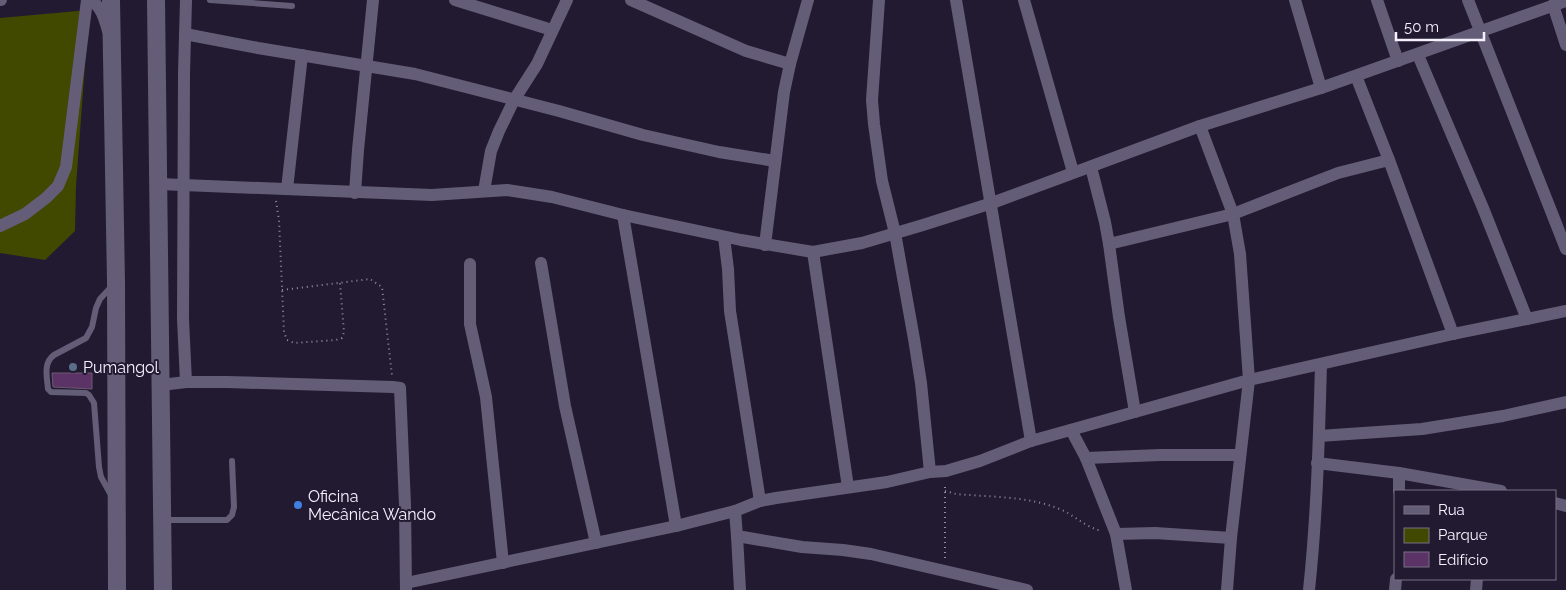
<svg xmlns="http://www.w3.org/2000/svg" width="1566" height="590" font-family="Raleway,sans-serif">
<rect width="100%" height="100%" fill="#221a31"/>
<polygon fill="#414800" points="89,10 76,186 75,231 45,260 0,253 0,18"/>
<polygon fill="#5c3366" stroke="#6c5970" points="52,373 92,373 92,389 53,387"/>
<g fill="none" stroke-linecap="round" stroke-linejoin="round">
<g stroke="#948ea0" stroke-width="2" stroke-dasharray="1 4" stroke-linecap="butt">
<polyline points="276,201 279,220 284,332 287,340 294,343 336,340 342,338 344,332 340,283"/>
<polyline points="282,290 370,279 382,287 392,376"/>
<path d="M 945,491 L 956,494 C 989,497 1026,496 1057,508 C 1074,514 1084,527 1102,531"/>
<polyline points="945,558 945,483"/>
</g>
<g stroke="#645d77" stroke-width="6">
<polyline points="210,0 292,6"/>
<path d="M 111,495 L 101,477 L 99,467 L 94,403 L 89,395 L 86,393 L 51,392 L 48,389 C 47,377 43,363 54,355 L 86,338 L 92,327 L 96,308 L 100,299 L 112,286"/>
<polyline points="163,520 227,520 232,515 234,507 232,461"/>
</g>
<g stroke="#645d77" stroke-width="12">
<polyline points="0,0 1,0"/>
<path d="M 90,0 C 101,5 105,20 108,31"/>
<polyline points="455,0 552,30"/>
<polyline points="631,0 746,51 790,64"/>
<polyline points="879,0 872,100 874,124 882,181 895,233 914,339 921,383 930,472"/>
<polyline points="956,0 1031,441"/>
<polyline points="1024,0 1073,172"/>
<polyline points="1295,0 1321,88"/>
<polyline points="1377,0 1398,61"/>
<polyline points="1468,0 1566,249"/>
<polyline points="1553,5 1566,45"/>
<polyline points="185,34 258,48 415,74 559,111 643,135 719,152 775,161"/>
<polyline points="1418,55 1483,208 1527,319"/>
<polyline points="1356,76 1389,160 1453,334"/>
<polyline points="1200,126 1233,214 1240,254 1249,380 1231,538 1227,590"/>
<polyline points="1091,167 1105,222 1109,244 1233,214 1338,173 1389,160"/>
<polyline points="159,184 432,195 507,190 552,197 623,215 741,240 813,252 862,243 923,225 992,203 1200,126 1321,88 1566,1"/>
<polyline points="287,189 302,55"/>
<polyline points="484,191 491,151 499,131 514,100 537,64 567,0"/>
<polyline points="355,193 358,150 373,0"/>
<polyline points="623,215 676,526"/>
<polyline points="0,226 25,214 46,198 58,186 66,167 87,0"/>
<polyline points="724,237 728,269 730,311 760,501"/>
<polyline points="1109,244 1119,317 1135,412"/>
<polyline points="765,245 784,92 790,64 808,0"/>
<polyline points="813,252 848,487"/>
<polyline points="541,263 565,406 596,543"/>
<polyline points="470,264 470,324 486,397 503,563"/>
<polyline points="186,382 183,319 184,73 186,0"/>
<polyline points="161,385 186,382 227,382 393,387 400,388 405,505 406,590"/>
<polyline points="1071,430 1086,458 1116,534 1126,590"/>
<polyline points="1319,436 1422,429 1503,416 1566,402"/>
<polyline points="1086,458 1160,455 1240,455"/>
<polyline points="1317,463 1399,473 1501,491"/>
<polyline points="1399,491 1399,473"/>
<polyline points="1555,503 1566,506"/>
<polyline points="735,511 737,536 802,547 843,550 871,554 1027,590"/>
<polyline points="1116,534 1155,533 1231,538"/>
<polyline points="737,536 740,590"/>
<polyline points="406,583 676,526 735,511 760,501 776,498 887,482 930,472 946,471 980,461 1031,441 1249,380 1453,334 1566,311"/>
<path d="M 1309,590 C 1317,515 1319,439 1321,364"/>
<polyline points="1395,590 1396,579"/>
<polyline points="1476,590 1477,579"/>
</g>
<g stroke="#645d77" stroke-width="18">
<polyline points="111,0 116,282 117,590"/>
<polyline points="156,0 163,590"/>
</g>
</g>
<circle fill="#5c6f8a" stroke="#221a31" stroke-width="2" cx="73" cy="367" r="5"/>
<circle fill="#3f7fe0" stroke="#221a31" stroke-width="2" cx="298" cy="505" r="5"/>
<g text-anchor="middle" dominant-baseline="central" stroke-width="4" stroke-linejoin="round" paint-order="stroke">
<g font-size="16" fill="#f5f2ff" stroke="#221a31" text-anchor="start">
<text x="83" y="367">Pumangol</text>
<text x="308" y="496">Oficina<tspan x="308" dy="18">Mecânica Wando</tspan></text>
</g>
</g>
<rect x="1394" y="490" width="162" height="90" fill="#221a31" stroke="#767083"/>
<rect x="1404" y="506" width="25" height="8" fill="#645d77" stroke="#767083"/>
<text x="1438" y="515" font-size="15" fill="#f5f2ff">Rua</text>
<rect x="1404" y="528" width="25" height="15" fill="#414800" stroke="#767083"/>
<text x="1438" y="540" font-size="15" fill="#f5f2ff">Parque</text>
<rect x="1404" y="552" width="25" height="15" fill="#5c3366" stroke="#767083"/>
<text x="1438" y="565" font-size="15" fill="#f5f2ff">Edifício</text>
<path d="M1396 32v8h88v-8" fill="none" stroke="#f5f2ff" stroke-width="2.5"/>
<text x="1404" y="32" font-size="15" fill="#f5f2ff" stroke="#221a31" stroke-width="4" paint-order="stroke">50 m</text>
</svg>
